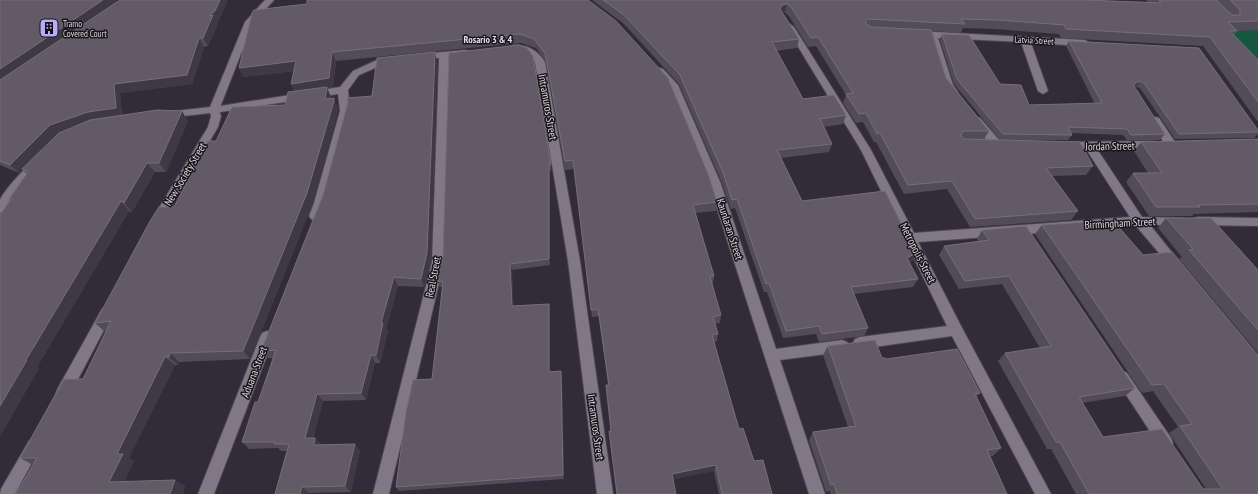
<svg xmlns="http://www.w3.org/2000/svg" width="1258" height="494" font-family="'PT Sans Narrow',sans-serif">
<rect width="100%" height="100%" fill="#322b38"/>
<polygon fill="#16583f" points="1222,26 1258,29 1258,73"/>
<g fill="none" stroke-linecap="round" stroke-linejoin="round">
<g stroke="#4d4651" stroke-width="2">
<g id="minor">
<polygon points="790,24 794,27 871,150 914,233 1130,217 1086,149 1062,149 1061,146 1062,143 1066,142 1153,141 1157,142 1158,145 1157,148 1153,149 1097,149 1142,217 1184,218 1186,221 1184,224 1180,225 1150,225 1179,261 1181,264 1179,267 1175,269 1171,267 1136,226 918,242 961,326 1051,494 1035,494 952,336 860,349 855,347 853,343 855,339 860,337 947,326 861,150 786,27"/>
<path d="M 917,31 L 1085,40 L 1090,43 L 1085,46 L 1031,43 L 1048,91 L 1043,94 L 1038,91 L 1021,42 L 938,38 L 953,85 L 958,92 L 953,95 C 940,92 933,50 929,37 L 914,36 L 912,34 L 914,32 Z"/>
<path d="M 513,45 C 528,45 536,49 545,62 L 580,261 L 613,494 L 597,494 L 568,261 L 535,62 L 526,52 L 510,50 L 508,48 Z"/>
<polygon points="465,50 468,51 470,53 468,55 449,57 444,262 389,494 373,494 432,262 439,58 421,60 416,57 421,54"/>
<polygon points="391,58 394,59 396,61 394,63 382,65 359,75 348,90 350,111 326,203 319,219 315,220 311,219 309,216 314,203 340,111 338,94 214,113 209,110 214,107 340,87 353,71 377,60"/>
<polygon points="660,68 663,69 678,85 721,184 776,349 842,340 847,342 849,346 847,350 842,352 780,360 825,494 809,494 709,184 669,86 655,71"/>
<polygon points="976,117 980,118 1000,141 1001,144 1000,147 992,147 972,122 971,120"/>
<polygon points="1155,117 1159,118 1175,142 1176,145 1175,148 1167,148 1150,120"/>
<polygon points="1198,217 1258,218 1258,226 1198,225 1194,224 1192,221 1194,218"/>
<polygon points="267,331 272,333 274,337 214,494 198,494 260,337 262,333"/>
<polygon points="1122,371 1127,373 1171,438 1173,443 1171,448 1166,450 1161,448 1117,381 1115,377 1117,373"/>
</g>
</g>
<g stroke="#4d4651" stroke-width="2">
<g id="tertiary">
<polygon points="265,0 274,0 253,23 219,110 221,116 218,127 161,224 157,225 153,224 151,221 208,127 211,116 210,113 167,118 162,115 167,112 210,107 245,22"/>
<path d="M 37,160 L 41,161 L 42,164 L 28,180 L 4,212 L 0,213 C 0,210 0,204 0,200 C 3,192 29,162 37,160 Z"/>
<polygon points="107,308 112,309 113,313 68,398 63,399 58,398 56,393 58,388 102,309"/>
<polygon points="34,439 39,441 41,446 15,494 0,494 1,489 29,441"/>
</g>
</g>
<use href="#minor" fill="#817887" fill-rule="evenodd"/>
<use href="#tertiary" fill="#817887" fill-rule="evenodd"/>
</g>
<g fill="#524c58">
<polygon points="0,0 116,0 117,2 220,19 217,22 218,24 208,46 204,47 192,84 120,93 122,115 188,121 166,172 155,172 132,212 129,211 37,367 39,368 0,436 0,215 10,200 9,199 27,174 22,169 19,173 0,165"/>
<polygon points="588,0 717,202 716,211 695,213 714,276 713,284 712,284 721,315 720,323 715,324 718,334 717,341 714,342 739,429 754,461 772,494 719,494 714,471 673,479 676,494 617,494 610,438 609,431 611,431 606,385 608,385 599,316 592,317 574,169 565,170 546,62 536,48 521,43 336,61 333,87 327,88 331,97 331,98 338,108 338,111 313,203 250,359 179,362 178,365 175,365 129,458 134,461 124,482 185,486 183,494 16,494 33,465 20,458 83,379 106,331 105,332 95,323 174,207 216,141 285,105 295,91 294,71 244,77 239,68"/>
<polygon points="592,0 1086,0 1148,2 1146,0 1258,0 1258,30 1236,31 1237,31 1234,35 1258,60 1258,122 1203,46 1061,38 1059,34 994,29 963,28 961,33 932,31 946,78 989,131 984,139 965,140 1093,166 1086,175 1052,176 1078,211 1071,220 970,227 947,189 904,194 876,142 874,142 863,122 856,123 843,103 846,95 816,46 808,47 789,16 785,13 783,13 799,39 797,48 776,51 803,99 846,115 843,124 824,127 832,144 829,152 781,158 802,201 916,253 912,261 909,263 918,279 913,287 854,294 868,328 864,336 819,342 816,334 783,338 767,292 764,292 735,208 731,209 722,183 679,84 624,24"/>
<polygon points="942,34 1000,84 1029,105 1095,104 1066,46 1069,41 1258,130 1258,134 1254,138 1175,139 1140,88 1136,87 1135,88 1165,134 1160,140 1127,140 1123,135 1071,133 1072,135 1068,140 1000,140 954,84 940,40"/>
<polygon points="449,53 551,164 551,171 550,171 550,265 512,270 513,306 549,304 550,310 550,371 561,371 562,376 564,479 399,491 396,487 432,379 443,287 440,287 437,281 443,256"/>
<polygon points="437,61 431,262 424,287 398,286 386,329 388,331 380,363 375,363 366,400 323,401 313,438 315,438 321,444 360,450 351,492 309,493 309,494 275,494 287,451 281,451 278,448 249,449 242,442 258,402 273,358 268,358 261,351"/>
<polygon points="1258,139 1258,212 1194,214 1192,216 1149,216 1126,182 1133,173 1148,173 1134,151 1141,142"/>
<polygon points="1166,218 1258,270 1258,353 1179,259 1182,257 1158,228"/>
<polygon points="1042,225 1258,494 1076,494 1051,449 1047,449 998,361 1005,353 1040,348 1002,284 959,289 939,255 944,246 978,241 977,239 982,230 1135,388 1125,396 1082,403 1103,437 1203,489 1206,489 1169,433 1178,427 1153,391 1142,393 1035,234"/>
<polygon points="828,346 882,358 980,393 976,397 1001,448 993,456 990,456 1007,494 830,494 830,491 826,492 809,440 813,432 848,427 823,355"/>
</g>
<g fill="#3f3845">
<polygon points="103,0 116,0 117,3 0,82 0,69"/>
<polygon points="220,0 228,0 220,19 217,22 218,24 208,46 203,38 209,16"/>
<polygon points="787,4 785,13 781,14 780,9 782,5"/>
<polygon points="199,38 204,47 192,84 120,93 122,117 58,134 19,173 10,165 50,125 114,84"/>
<polygon points="332,52 336,61 333,87 327,88 331,97 329,109 295,93 291,84"/>
<polygon points="435,52 437,61 431,262 424,287 421,279"/>
<polygon points="296,61 300,70 244,77 239,68"/>
<polygon points="1140,81 1136,87 1130,90 1134,84"/>
<polygon points="334,98 338,108 338,111 313,203 250,359 243,351"/>
<polygon points="182,111 188,121 166,172 159,163"/>
<polygon points="147,163 155,172 132,212 124,203"/>
<polygon points="549,164 550,171 550,265 549,259"/>
<polygon points="121,201 129,211 37,367 39,368 0,436 0,406 26,360"/>
<polygon points="916,253 912,261 903,266 907,258"/>
<polygon points="510,264 512,270 514,312 512,306"/>
<polygon points="394,277 398,286 386,329 388,331 380,363 376,355 381,323"/>
<polygon points="549,304 550,310 550,377 549,372"/>
<polygon points="170,353 179,362 178,365 169,357"/>
<polygon points="371,355 375,363 366,400 361,393"/>
<polygon points="165,357 175,365 129,458 134,461 120,489 109,482 117,454"/>
<polygon points="561,371 562,376 564,479 563,475"/>
<polygon points="317,394 323,401 311,444 305,438"/>
<polygon points="315,438 322,445 314,445"/>
<polygon points="355,444 360,450 351,492 345,486"/>
<polygon points="716,465 714,471 672,480 672,474"/>
<polygon points="175,480 185,486 183,494 170,494"/>
<polygon points="302,487 309,493 309,494 300,494"/>
</g>
<g fill="#625b67" stroke="#756f7a">
<polygon points="0,0 103,0 0,69"/>
<polygon points="120,0 220,0 215,11 209,16 213,15 203,38 199,38 187,75 114,84 116,108 88,112 50,125 10,165 0,161 0,80"/>
<polygon points="307,0 588,0 616,21 668,78 709,176 717,202 693,205 714,276 710,277 721,315 713,317 718,334 712,335 739,429 743,428 754,461 763,460 772,494 722,494 716,465 672,474 676,494 617,494 609,431 611,431 606,385 609,385 598,309 591,310 573,160 565,161 545,53 534,39 520,34 332,52 329,78 291,84 296,61 239,68 252,13 254,10 307,4"/>
<polygon points="603,0 1086,0 1161,3 1159,0 1216,0 1232,15 1240,15 1240,10 1230,0 1258,0 1258,21 1228,22 1237,31 1230,31 1258,60 1258,63 1257,63 1258,64 1258,102 1210,37 1066,29 1064,25 998,20 961,19 965,24 867,19 865,23 871,27 931,30 946,78 989,131 963,131 961,135 963,139 1080,142 1093,166 1046,168 1078,211 975,219 952,181 908,185 880,133 877,134 866,113 859,114 846,94 853,93 818,37 811,38 791,7 787,4 782,5 780,9 799,39 772,42 803,99 834,95 846,115 820,119 832,144 777,150 802,201 885,191 916,253 907,258 918,279 851,287 868,328 822,334 819,326 786,331 769,283 766,284 737,199 732,200 724,175 680,75 624,15"/>
<polygon points="942,34 969,35 1000,84 1021,85 1029,105 1102,103 1069,41 1199,48 1258,130 1258,132 1179,134 1144,83 1140,81 1134,84 1134,86 1165,134 1131,135 1127,129 1068,127 1072,135 1003,134 957,79"/>
<polygon points="519,45 527,48 533,56 551,164 549,164 549,259 510,264 512,306 549,304 549,372 561,371 563,475 396,487 406,412 413,380 432,379 443,282 437,281 443,256 449,53"/>
<polygon points="435,52 427,253 421,279 394,277 381,323 383,323 376,355 371,355 361,393 317,394 305,438 315,438 314,445 355,444 345,486 302,487 300,494 275,494 289,444 274,444 275,442 242,442 255,402 258,402 276,350 261,351 323,195 348,102 347,98 372,96 377,58"/>
<polygon points="327,87 325,99 334,98 334,101 307,193 243,351 170,353 169,357 165,357 117,454 123,454 109,482 175,480 170,494 16,494 37,458 20,458 64,379 83,379 111,321 95,323 149,223 159,207 174,207 208,141 216,141 232,107 285,105 288,92"/>
<polygon points="157,110 182,111 159,163 147,163 124,203 121,201 26,360 27,360 0,406 0,215 12,199 9,199 28,172 22,169 59,133 90,120"/>
<polygon points="1258,139 1258,204 1198,205 1200,207 1156,207 1133,173 1162,173 1141,142"/>
<polygon points="1166,218 1211,218 1258,270 1258,330 1189,250 1193,249"/>
<polygon points="1087,222 1091,229 1117,225 1143,255 1172,252 1258,355 1258,494 1089,494 1060,442 1056,442 1005,353 1051,346 1009,276 965,281 944,246 989,240 982,230 1026,226 1135,388 1079,397 1103,437 1162,429 1203,489 1221,489 1222,488 1180,426 1192,424 1164,384 1152,385 1042,225"/>
<polygon points="875,340 882,358 885,358 886,359 957,349 980,393 975,394 1001,448 987,450 1007,494 837,494 834,484 831,485 813,432 856,426 828,346"/>
</g>
<defs>
<g id="building-square" transform="scale(1)"><rect x="-9" y="-9" width="18" height="18" rx="4" fill="#b6acf8" stroke="#18151b"/><path d="M-4-6H4V6H1V3H-1V6H-4ZM-2.5-4.3h1.7v1.8h-1.7ZM.8-4.3h1.7v1.8H.8ZM-2.5-1h1.7V.8h-1.7ZM.8-1h1.7V.8H.8Z" fill="#111"/></g>
</defs>
<g fill-rule="evenodd">
<use href="#building-square" x="49" y="28"/>
</g>
<g text-anchor="middle" dominant-baseline="central" stroke-width="3" stroke-linejoin="round" paint-order="stroke">
<g font-size="9" fill="#ded9e1" stroke="#18151b" text-anchor="start">
<text x="63" y="23">Tramo<tspan x="63" dy="10">Covered Court</tspan></text>
</g>
<g font-size="9" fill="#ded9e1" stroke="#18151b">
<text transform="translate(1034 40) rotate(3)">Latvia Street</text>
</g>
<g font-size="10" font-weight="bold" fill="#e6ddee" stroke="#18151b">
<text x="488" y="39">Rosario 3 &amp; 4</text>
</g>
<g font-size="11" fill="#ded9e1" stroke="#18151b">
<text transform="translate(548 107) rotate(80)">Intramuros Street</text>
<text transform="translate(1110 146) rotate(-1)">Jordan Street</text>
<text transform="translate(185 174) rotate(-59)">New Society Street</text>
<text transform="translate(1120 223) rotate(-3)">Birmingham Street</text>
<text transform="translate(730 229) rotate(72)">Kaunlaran Street</text>
<text transform="translate(918 253) rotate(63)">Metropolis Street</text>
<text transform="translate(433 277) rotate(-79)">Real Street</text>
<text transform="translate(254 372) rotate(-69)">Aduana Street</text>
<text transform="translate(596 427) rotate(82)">Intramuros Street</text>
</g>
</g>
</svg>
